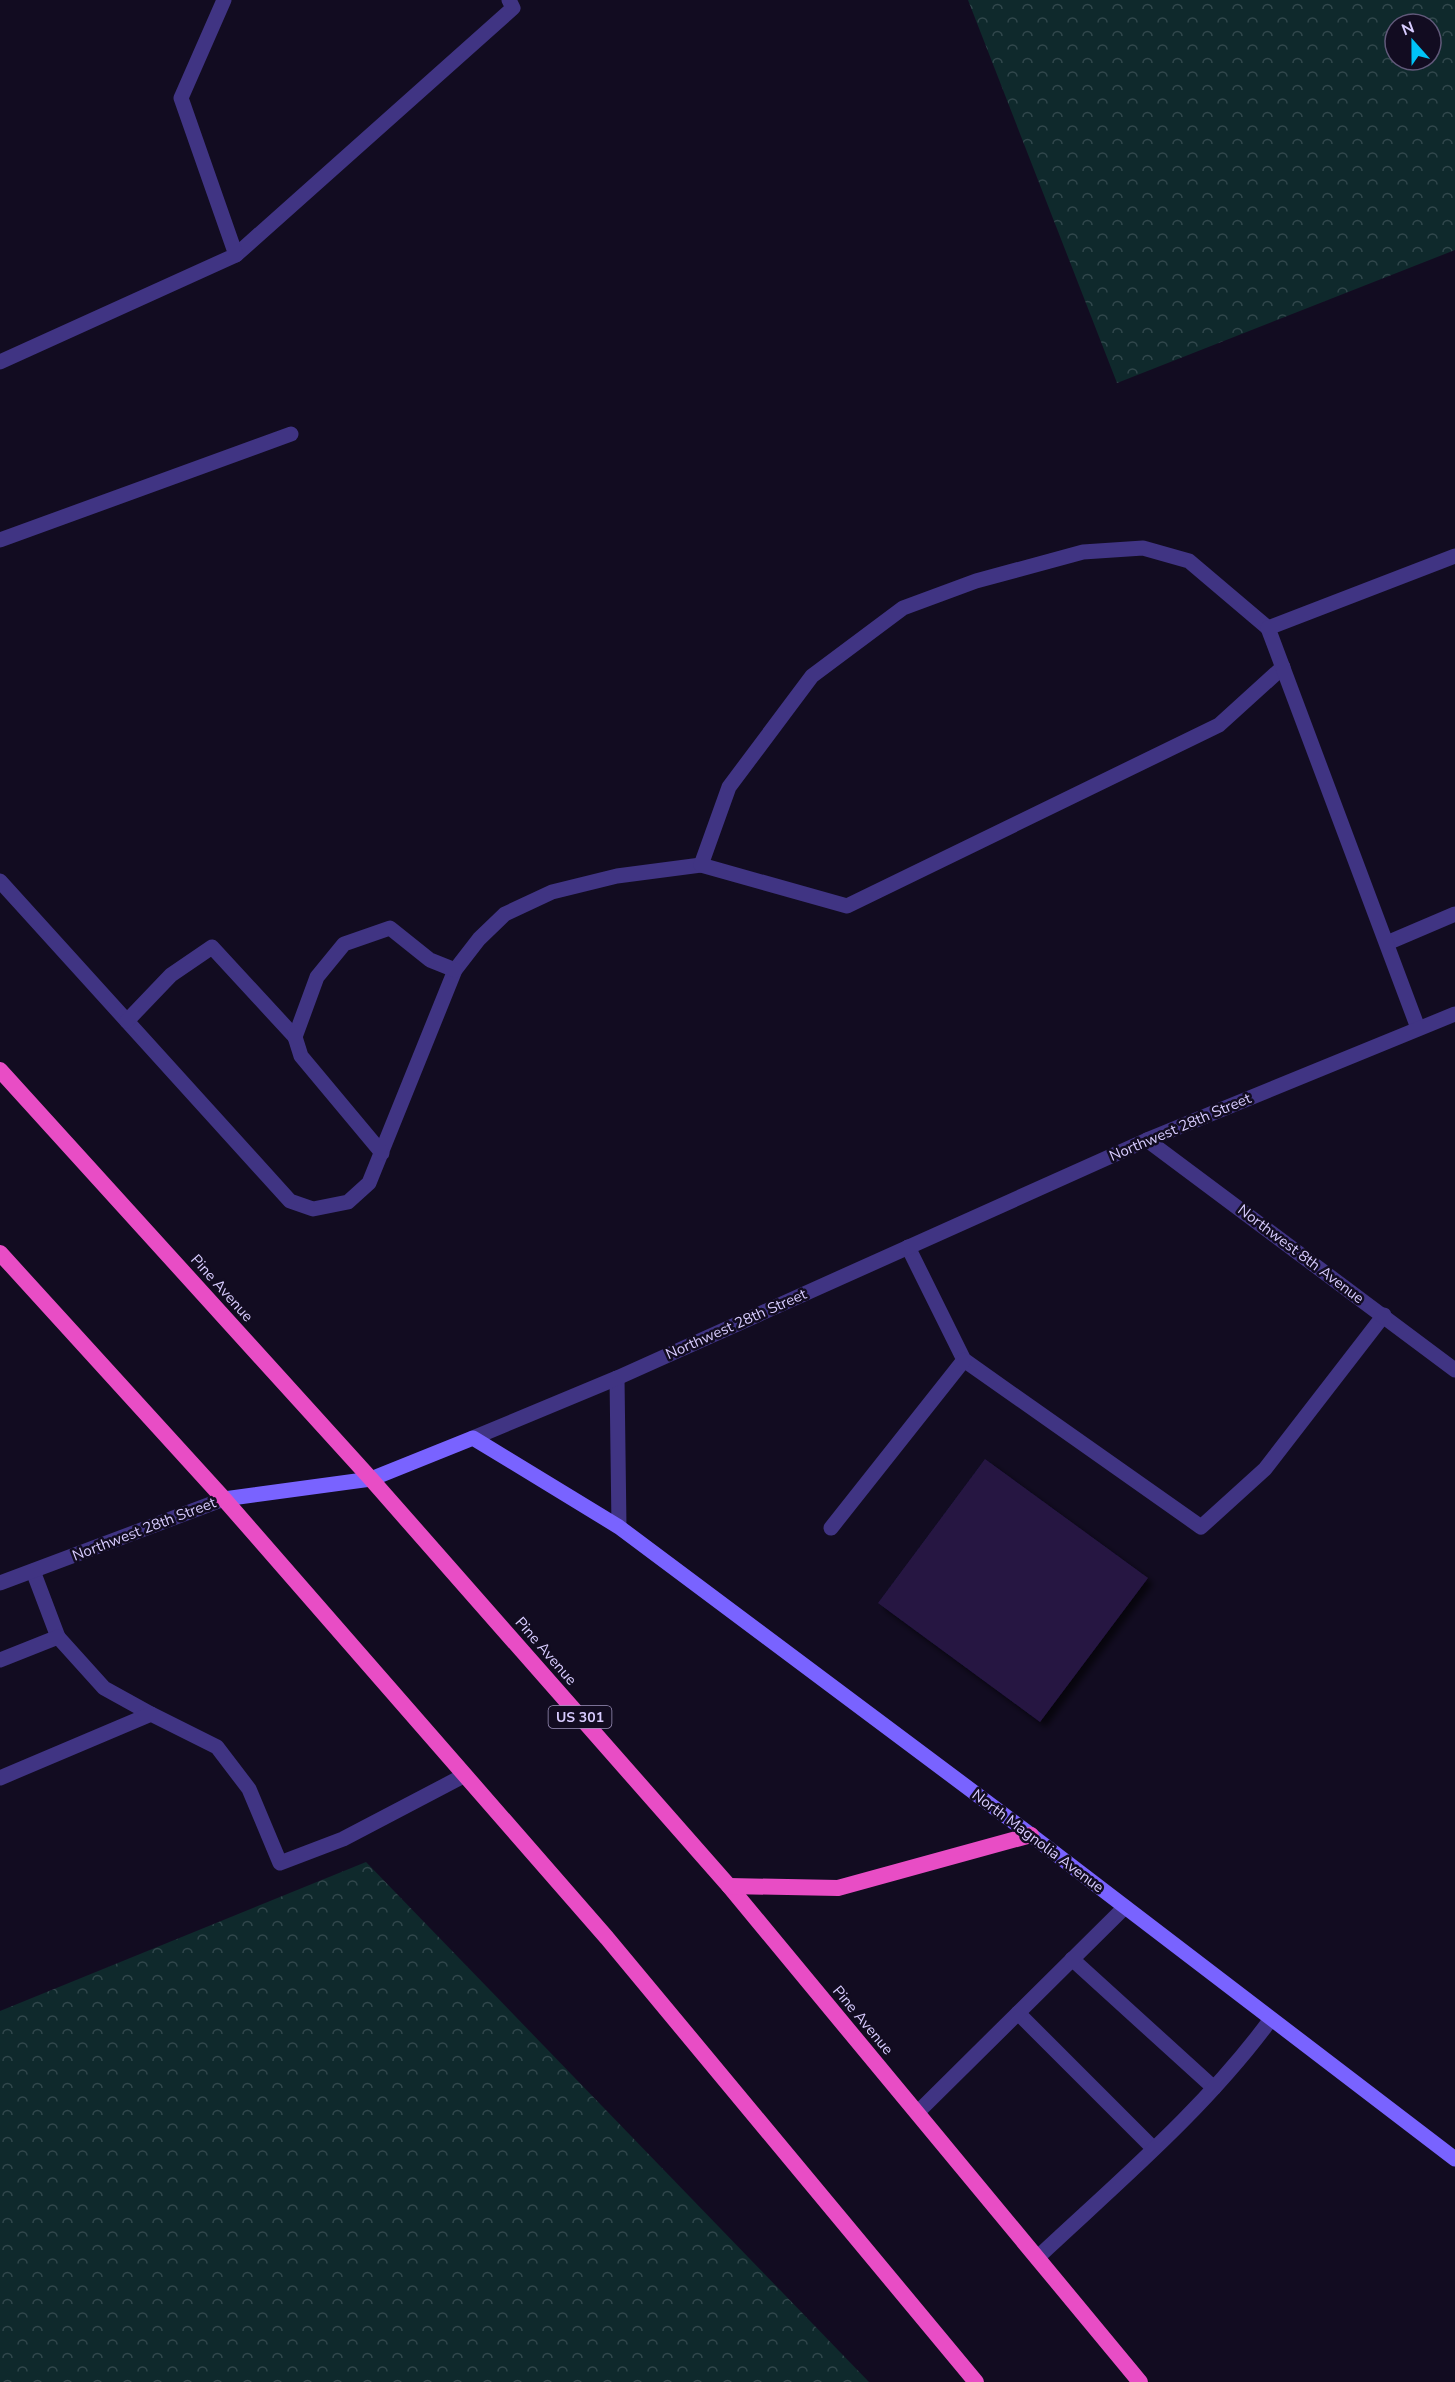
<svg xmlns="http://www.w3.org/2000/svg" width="1455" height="2382" font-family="'Nunito Sans',sans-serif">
<defs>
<pattern id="forest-crowns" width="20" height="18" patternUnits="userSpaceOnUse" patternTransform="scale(1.5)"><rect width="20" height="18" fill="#0f292c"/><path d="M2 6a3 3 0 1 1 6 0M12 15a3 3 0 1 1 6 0" fill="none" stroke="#31474c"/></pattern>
<filter id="shadow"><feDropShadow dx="5.5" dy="5.5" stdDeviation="3" flood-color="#0009"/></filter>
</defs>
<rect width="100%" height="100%" fill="#120c21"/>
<g fill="url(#forest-crowns)" fill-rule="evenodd">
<path d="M 968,0 L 1455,0 L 1455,250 L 1117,383 ZM 1395,24 L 1431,24 L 1431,60 L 1395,60 Z"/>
<polygon points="366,1862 869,2382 0,2382 0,2011"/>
</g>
<polygon fill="#251743" filter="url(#shadow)" points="985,1459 1148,1578 1040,1722 878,1603"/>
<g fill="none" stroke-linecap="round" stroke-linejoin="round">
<g stroke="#403483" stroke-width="15">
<polyline points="236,255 513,8 509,0"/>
<polyline points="0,362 236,255 181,98 224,0"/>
<polyline points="0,540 291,434"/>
<polyline points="0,881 290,1201 313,1209 348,1202 369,1183 455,970 479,939 505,914 552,892 617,876 701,865"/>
<polyline points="1387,943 1455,914"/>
<polyline points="127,1021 171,975 212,947 295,1037"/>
<polyline points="382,1153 301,1056 295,1037 317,977 344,944 390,928 430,960 455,970"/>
<polyline points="908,1247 964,1360 1201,1527 1265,1469 1384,1315"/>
<polyline points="831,1528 964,1360"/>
<polyline points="33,1571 58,1637"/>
<polyline points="0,1660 58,1637 104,1688 151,1714"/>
<polyline points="0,1778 151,1714 217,1747 249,1789 280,1863 343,1839 465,1775"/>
<polyline points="1072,1959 1214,2088"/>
<polyline points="1018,2013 1153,2148"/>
<polyline points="917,2113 1125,1907"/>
<path d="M 1037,2258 C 1118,2182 1205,2109 1271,2019"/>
</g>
<g stroke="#403483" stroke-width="15">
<polyline points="1268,628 1189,561 1143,548 1083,552 976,581 903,608 812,676 729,787 701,865 847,906 1219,725 1283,667"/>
<polyline points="1418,1028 1268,628 1455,556"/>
<polyline points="1147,1140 1455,1370"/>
<polyline points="0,1583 224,1499"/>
</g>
<g stroke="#403483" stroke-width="15">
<polyline points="617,1378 619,1527"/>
<polyline points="473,1438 617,1378 1147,1140 1455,1014"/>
</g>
<polyline stroke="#7963ff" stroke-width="15" points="224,1499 371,1479 473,1438 619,1527 1031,1835 1455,2159"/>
<g stroke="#e84dc5" stroke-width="16">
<polyline points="0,1070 371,1479 729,1886 1140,2382"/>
<polyline points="0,1253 224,1499 607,1938 976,2382"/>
<polyline points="729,1886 838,1888 1031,1835"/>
</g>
</g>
<g text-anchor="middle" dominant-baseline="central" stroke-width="5" stroke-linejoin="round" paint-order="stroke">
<rect fill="#120c21" stroke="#9d92bc" stroke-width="1.5" x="548.5" y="1706" width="63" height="22" rx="4.5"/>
<g font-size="14" font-weight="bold" fill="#d8ccff">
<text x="580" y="1717">US 301</text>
</g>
<g font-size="15" fill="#d8ccff" stroke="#120c21">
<text transform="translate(1180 1127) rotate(-23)">Northwest 28th Street</text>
<text transform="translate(1301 1254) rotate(37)">Northwest 8th Avenue</text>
<text transform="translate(222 1288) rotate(48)">Pine Avenue</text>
<text transform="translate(736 1324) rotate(-24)">Northwest 28th Street</text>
<text transform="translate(144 1529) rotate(-21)">Northwest 28th Street</text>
<text transform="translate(546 1651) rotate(49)">Pine Avenue</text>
<text transform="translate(1038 1841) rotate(37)">North Magnolia Avenue</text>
<text transform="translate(863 2020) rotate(50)">Pine Avenue</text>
</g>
</g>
<g transform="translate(1413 42) rotate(339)"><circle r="28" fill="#120c21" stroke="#61597a" stroke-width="1.5"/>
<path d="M0-4.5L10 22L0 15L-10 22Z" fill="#00c3f7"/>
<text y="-9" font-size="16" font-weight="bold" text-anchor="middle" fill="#d8ccff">N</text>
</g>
</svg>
